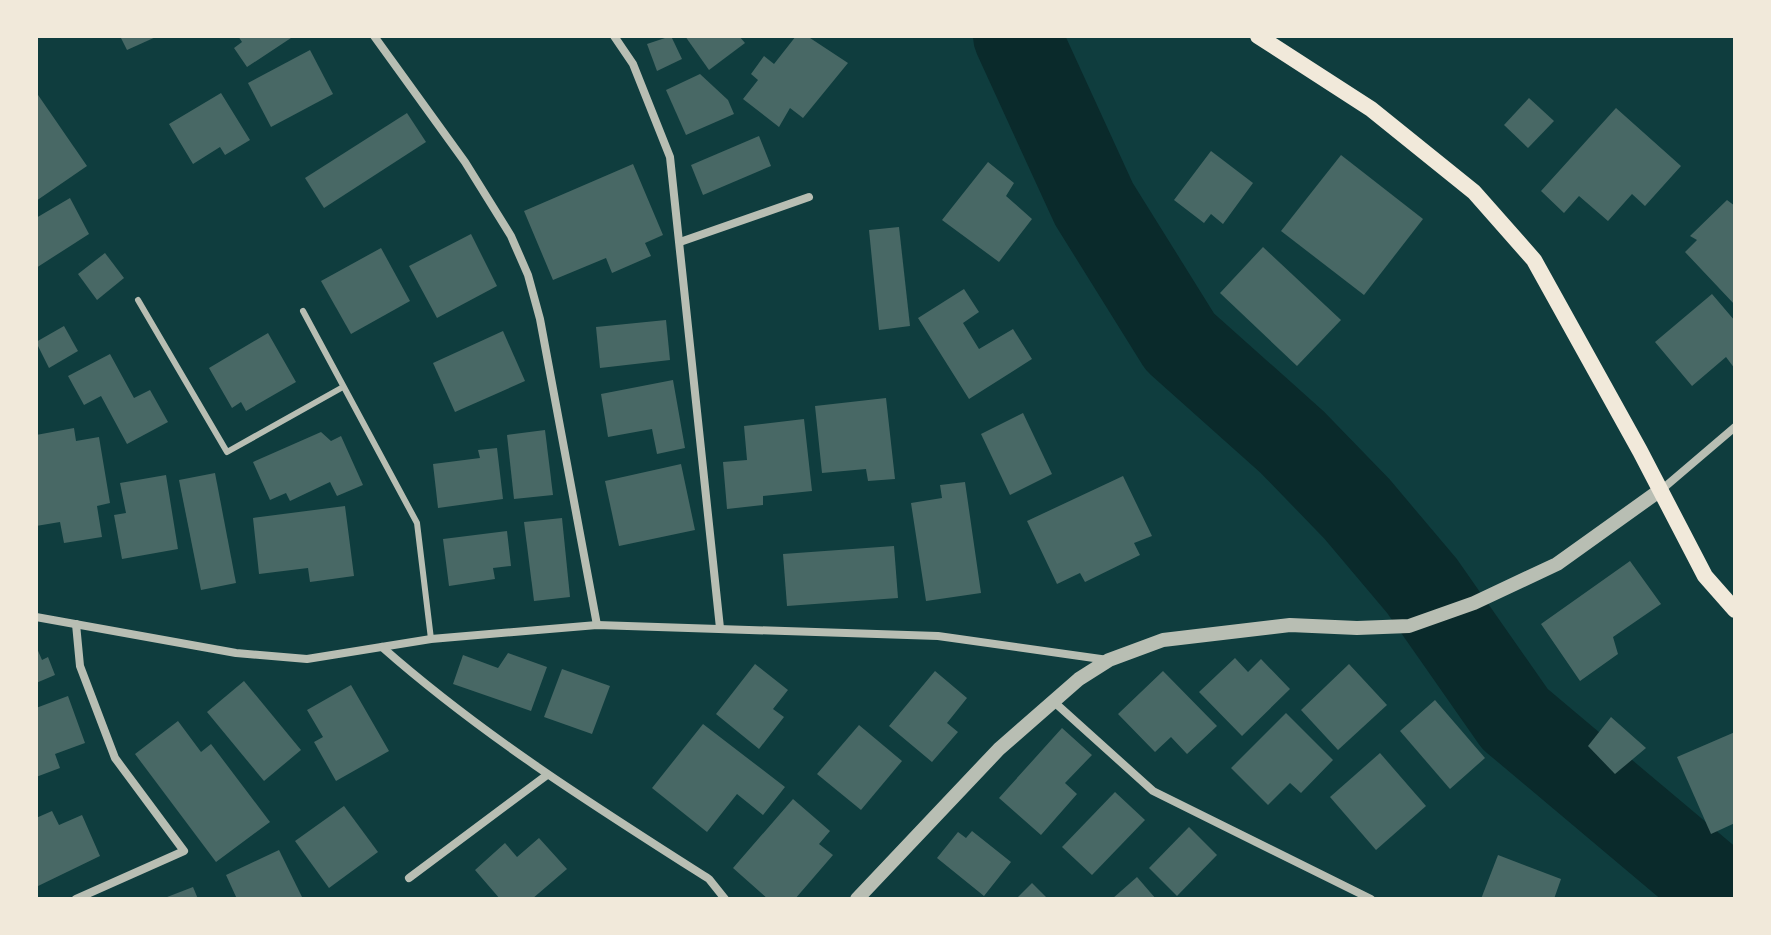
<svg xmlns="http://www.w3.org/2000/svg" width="1771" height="935" font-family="'Source Serif 4',serif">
<rect width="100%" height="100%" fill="#0f3d3e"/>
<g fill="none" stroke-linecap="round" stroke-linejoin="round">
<polyline stroke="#0a2a2b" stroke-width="88" points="1017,36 1094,204 1180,342 1292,442 1357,509 1422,586 1515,719 1729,899"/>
</g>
<g fill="#486865">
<polygon points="120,36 158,36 127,50"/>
<polygon points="238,36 294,36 247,67 234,48 242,42"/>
<polygon points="671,36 682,59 657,71 647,44"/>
<polygon points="685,36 739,36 745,43 709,70"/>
<polygon points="796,36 807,36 848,63 803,118 790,108 779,127 743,99 758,80 751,74 764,56 774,64"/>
<polygon points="310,50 333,94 271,127 248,83"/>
<polygon points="700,74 728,100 734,114 686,135 666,90"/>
<polygon points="36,92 87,166 36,201"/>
<polygon points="221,93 250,140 225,155 220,147 193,164 169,124"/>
<polygon points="1529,98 1554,121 1528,148 1504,125"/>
<polygon points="1616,108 1681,166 1645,206 1632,194 1608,221 1579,196 1564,213 1541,191"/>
<polygon points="407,113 426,142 324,208 305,178"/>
<polygon points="759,136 771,166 703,195 691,165"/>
<polygon points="1211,151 1253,183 1223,224 1211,214 1204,223 1174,200"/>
<polygon points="1341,155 1423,219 1364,295 1281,231"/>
<polygon points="988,162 1014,183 1006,196 1032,219 999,262 942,220"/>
<polygon points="633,164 663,235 645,243 651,256 612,273 606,258 553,280 524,211"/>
<polygon points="70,198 89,234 36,268 36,218"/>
<polygon points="1727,200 1735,206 1735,305 1685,252 1697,240 1690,236"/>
<polygon points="899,227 910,326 879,330 869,230"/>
<polygon points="471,234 497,286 437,318 409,266"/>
<polygon points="1263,247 1341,320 1297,366 1220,293"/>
<polygon points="381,248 410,301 351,334 321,281"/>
<polygon points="105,253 124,278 97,300 78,274"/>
<polygon points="964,289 979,312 963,323 979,349 1013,329 1032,359 969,399 918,318"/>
<polygon points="1712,294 1735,321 1735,369 1726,357 1692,386 1655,342"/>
<polygon points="666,320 670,360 600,368 596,327"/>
<polygon points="64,326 78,351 49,368 36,342"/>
<polygon points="503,331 525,381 455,412 433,363"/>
<polygon points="268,333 296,382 246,411 241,402 232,408 209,368"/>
<polygon points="110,354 134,398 150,390 168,422 127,444 101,396 84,405 68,376"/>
<polygon points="673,380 685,448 657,454 652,429 608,437 601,394"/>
<polygon points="886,398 895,479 868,481 866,469 822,473 815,406"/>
<polygon points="1023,413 1052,474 1010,495 981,434"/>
<polygon points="804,419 812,491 763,496 763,505 727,509 723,462 747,460 744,426"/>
<polygon points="74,428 76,441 99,437 110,503 97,506 102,537 64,543 60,522 36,526 36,435"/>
<polygon points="545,430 553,495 514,499 507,435"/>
<polygon points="321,432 331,441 341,436 363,485 337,496 330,482 290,501 286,493 270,500 253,462"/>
<polygon points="497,448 503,499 438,508 433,464 480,458 478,450"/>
<polygon points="681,464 695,530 619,546 605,481"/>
<polygon points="215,473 236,583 201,590 179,480"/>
<polygon points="166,475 178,549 122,559 114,515 126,513 120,483"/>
<polygon points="1123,476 1152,536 1134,543 1140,555 1085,582 1080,573 1057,584 1027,521"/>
<polygon points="965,482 981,593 926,601 911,503 942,498 940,485"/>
<polygon points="345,506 354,576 310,582 308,568 259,574 253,518"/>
<polygon points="562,518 570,597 534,601 524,522"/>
<polygon points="507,531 511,566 493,568 495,579 449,586 443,539"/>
<polygon points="894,546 898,598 787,606 783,554"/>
<polygon points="1630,561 1661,604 1613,637 1618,654 1580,681 1541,624"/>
<polygon points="36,646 42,660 48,657 55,675 36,683"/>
<polygon points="508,653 547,667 531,711 453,684 463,655 498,668"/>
<polygon points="1235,658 1248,672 1261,659 1290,689 1242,736 1199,692"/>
<polygon points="755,664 788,690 773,709 784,717 759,749 716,714"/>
<polygon points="1349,664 1387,705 1338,750 1301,710"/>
<polygon points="562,669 610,686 592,734 544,717"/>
<polygon points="935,671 967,698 947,723 958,732 932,762 889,726"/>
<polygon points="1163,671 1217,726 1187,754 1171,737 1155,752 1118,714"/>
<polygon points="244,681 301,750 264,781 207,712"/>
<polygon points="351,685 389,751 336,781 314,742 323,737 307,710"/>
<polygon points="68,696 85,743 55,754 60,768 36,777 36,708"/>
<polygon points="1435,700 1485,758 1450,789 1400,731"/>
<polygon points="1286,713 1333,760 1301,793 1290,783 1268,805 1231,768"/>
<polygon points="1611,717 1646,748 1615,774 1588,746"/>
<polygon points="178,721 201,752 211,744 270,822 216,862 135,754"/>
<polygon points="703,724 785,787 763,815 737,794 707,832 652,788"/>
<polygon points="859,725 902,761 861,810 817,774"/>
<polygon points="1062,728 1092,755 1065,783 1077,794 1041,835 999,798"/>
<polygon points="1735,732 1735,823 1711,834 1677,757"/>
<polygon points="1380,753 1426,806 1376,850 1330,797"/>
<polygon points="1115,792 1145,820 1092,875 1062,847"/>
<polygon points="793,799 830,831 819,844 833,855 795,899 768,899 733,868"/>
<polygon points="344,806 378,852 329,888 295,841"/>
<polygon points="52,811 59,825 82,815 100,856 36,887 36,818"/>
<polygon points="1189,827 1217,855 1177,896 1149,868"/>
<polygon points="972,831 1011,862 984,896 937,858 958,832 966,838"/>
<polygon points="539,838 567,869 532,899 500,899 475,870 505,843 517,857"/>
<polygon points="279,850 303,899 237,899 226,875"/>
<polygon points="1498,855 1561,879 1554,899 1481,899"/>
<polygon points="1137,877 1156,899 1112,899"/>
<polygon points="1032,883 1048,899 1016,899"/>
<polygon points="193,887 198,899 162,899"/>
</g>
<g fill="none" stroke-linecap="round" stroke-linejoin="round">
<g stroke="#b8beb3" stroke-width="6">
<polyline points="138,300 227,452 343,387"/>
<polyline points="303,311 417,523 431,639"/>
</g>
<g stroke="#b8beb3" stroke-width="8">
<polyline points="374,36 465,162 511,236 528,275 540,319 597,625"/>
<polyline points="614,36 633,64 670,157 720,628"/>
<polyline points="680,242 809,197"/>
<polyline points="1660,491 1735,427"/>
<polyline points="36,617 236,653 307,659 431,639 597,625 938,636 1108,660"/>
<polyline points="76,624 80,666 115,758 184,851 76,899"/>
<path d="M 382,647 C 483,736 596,807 709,879 L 725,899"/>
<polyline points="1053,701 1153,791 1371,899"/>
<polyline points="409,878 547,775"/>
</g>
<polyline stroke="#b8beb3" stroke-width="14" points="857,899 999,749 1079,679 1109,660 1163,640 1290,625 1357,628 1409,626 1474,603 1557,564 1659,491"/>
<polyline stroke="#f1e9da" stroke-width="16" points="1258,36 1371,109 1474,192 1534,260 1640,451 1705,576 1735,610"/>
</g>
<rect width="1771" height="935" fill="none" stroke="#f1e9da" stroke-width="76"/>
</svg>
